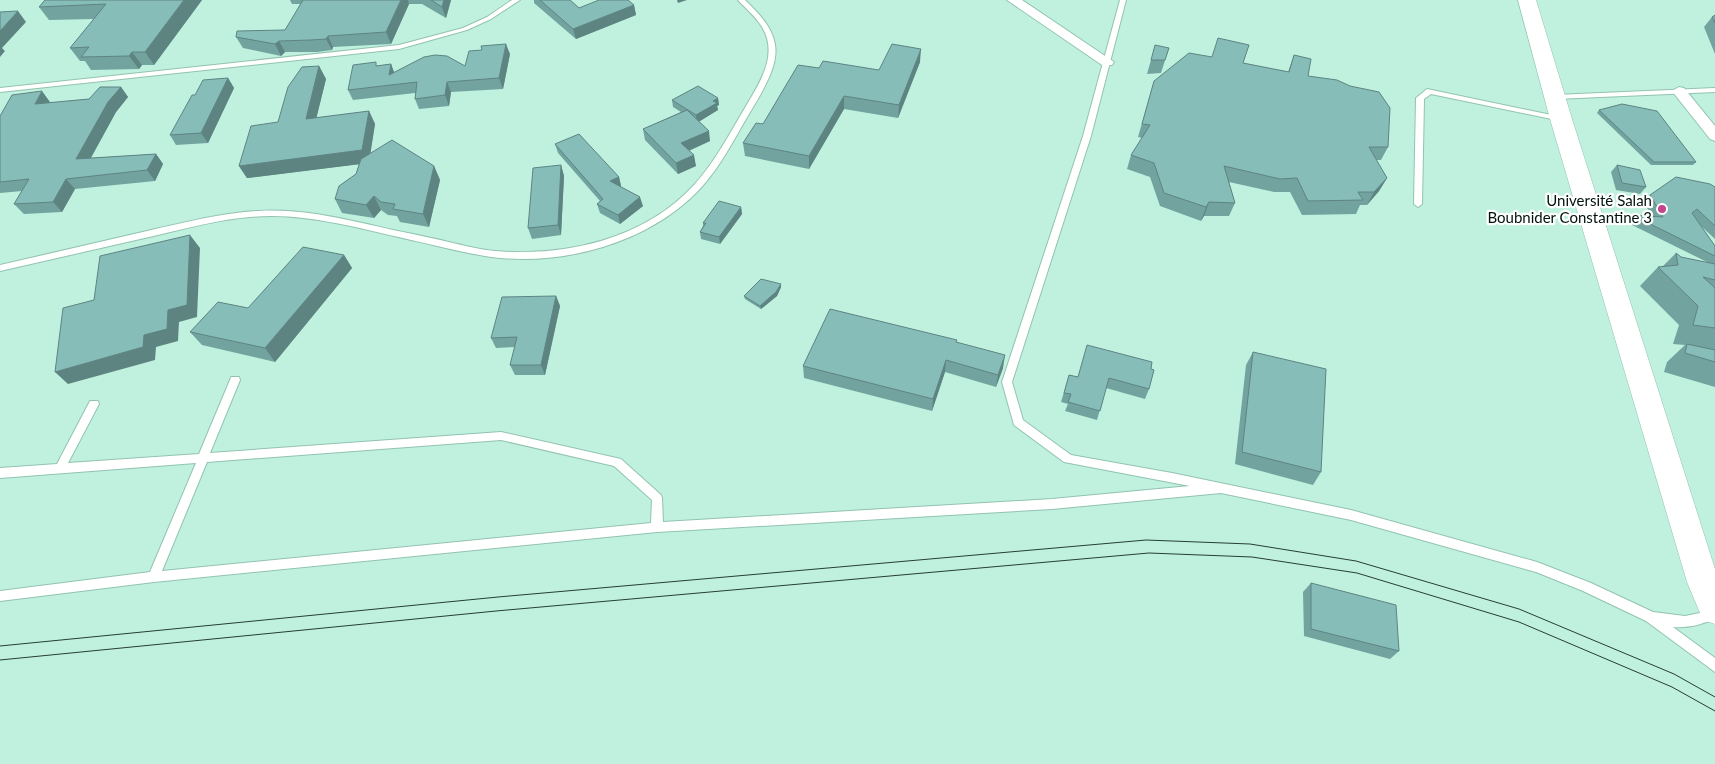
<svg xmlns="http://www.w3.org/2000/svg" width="1715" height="764" font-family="Lato,sans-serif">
<rect width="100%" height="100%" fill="#bff1de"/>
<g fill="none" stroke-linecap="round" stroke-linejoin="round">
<g stroke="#92c3b0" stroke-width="2">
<g id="lane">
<polygon points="512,0 520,0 491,19 467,30 399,49 0,92 0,88 399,45 463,28 487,17"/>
<path d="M 738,0 L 745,0 C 786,38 782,58 755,104 C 737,133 722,166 698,191 C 646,244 563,266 491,257 C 463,253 435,245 407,239 C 363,229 316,216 271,216 C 229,216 189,228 149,237 C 99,248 50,260 0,271 L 0,265 C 49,254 98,242 147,231 C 184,223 220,213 258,211 C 303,208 349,220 393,230 C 413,234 433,238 453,243 C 467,246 481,250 495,251 C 565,257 645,239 694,185 C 715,162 730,133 746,106 C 761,81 780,52 760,24 C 754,15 745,8 738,0 Z"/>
<path d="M 1120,0 L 1126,0 L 1091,136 L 1012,382 L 1023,420 L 1071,455 L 1172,473 L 1351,510 L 1537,562 L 1591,583 L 1653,612 L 1685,616 L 1700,613 L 1715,606 L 1715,618 C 1702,625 1688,628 1673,627 L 1715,658 L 1715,672 L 1646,621 L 1583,591 L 1536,572 L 1351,520 L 1221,493 L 1052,509 L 657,532 L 154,582 L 0,601 L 0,591 L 150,572 L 196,463 L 0,478 L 0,468 L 57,464 L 90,401 L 98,401 L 99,404 L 68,463 L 199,454 L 230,380 L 231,377 L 239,377 L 240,380 L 210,453 L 501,432 L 621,459 L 661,495 L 662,498 L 663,522 L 1052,499 L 1190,486 L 1064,462 L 1014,425 L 1002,382 L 1083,136 ZM 501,440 L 614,466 L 652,500 L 651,523 L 162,571 L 207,462 Z"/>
<polygon points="1715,88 1715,92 1555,99 1551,97 1555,95"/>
<polygon points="1427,89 1561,117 1565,119 1561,121 1431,94 1424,99 1422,204 1418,207 1414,204 1416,98"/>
</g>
</g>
<g stroke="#92c3b0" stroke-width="2">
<g id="street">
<polygon points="1007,0 1022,0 1114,62 1112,65 1102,65"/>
<polygon points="1679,87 1684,88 1715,126 1715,141 1710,139 1672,91"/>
</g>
</g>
<g stroke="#92c3b0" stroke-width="1">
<polygon id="secondary" points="1518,0 1536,0 1572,119 1715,569 1715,624 1703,620 1687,582 1550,119"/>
</g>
<use href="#lane" fill="#fff" fill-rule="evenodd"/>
<use href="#street" fill="#fff" fill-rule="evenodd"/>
<use href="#secondary" fill="#fff" fill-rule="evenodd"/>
<g stroke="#273e35" stroke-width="1">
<polyline points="0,646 498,597 1146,540 1250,544 1356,561 1519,609 1674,674 1715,697"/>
<polyline points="0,660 496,611 1149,553 1252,557 1357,573 1519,622 1672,687 1715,711"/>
</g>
</g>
<g fill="#73a39f">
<polygon points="45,0 202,0 154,65 142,65 139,69 91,70 85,61 80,61 70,48 94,19 49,20 39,7"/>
<polygon points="290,0 451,0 446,18 422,4 409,4 391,44 333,47 332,50 317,52 285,52 281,56 243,48 236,37 285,30 301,4 292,4"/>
<polygon points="534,0 570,0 579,8 634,5 636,15 576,39 534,3"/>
<polygon points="1715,15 1715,54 1704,27 1712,17"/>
<polygon points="1169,48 1161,73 1147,74 1151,60"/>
<polygon points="510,54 503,89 451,92 449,106 419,109 415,99 415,93 353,100 348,90 378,66 391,64 394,72 465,66"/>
<polygon points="1294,55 1308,76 1388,147 1381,160 1376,160 1387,178 1379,191 1367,205 1360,205 1356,214 1302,215 1290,192 1274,192 1229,182 1235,203 1229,216 1204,216 1201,221 1160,206 1150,177 1127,169 1131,155 1142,138 1138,137 1154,81 1243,63 1288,72"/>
<polygon points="920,62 898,118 844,109 809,169 745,156 743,143 819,68 879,70"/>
<polygon points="319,66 326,79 316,118 369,111 375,124 370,153 434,166 440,180 429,227 400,222 397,216 388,215 381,210 374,218 342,213 335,199 356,174 359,164 247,178 239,166 278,122"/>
<polygon points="228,78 234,88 208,143 176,145 170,135 195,95"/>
<polygon points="121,87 128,97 116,112 91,158 156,154 163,164 155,181 75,189 62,212 24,214 14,204 22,191 0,193 0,116 50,102 49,103 89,99"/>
<polygon points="718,98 719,105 717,106 718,110 699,121 710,141 689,151 696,166 678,174 645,140 643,129 681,112 673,107 672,100"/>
<polygon points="1599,110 1696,162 1693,165 1651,165 1597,113"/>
<polygon points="555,144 619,177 621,186 621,187 643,206 620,224 600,213 597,204 600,201 558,153"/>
<polygon points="561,165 564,176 561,235 532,239 528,228"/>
<polygon points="1617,165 1646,187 1640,194 1616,190 1611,172"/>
<polygon points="1715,187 1715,239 1701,226 1715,246 1715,387 1664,372 1667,362 1685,345 1673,344 1679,325 1640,286 1658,267 1663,266 1676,253 1681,257 1709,263 1626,222 1632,215 1652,216 1644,203 1650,195"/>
<polygon points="741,207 742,214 720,244 701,239 700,232 703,226 703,223"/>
<polygon points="344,255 352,268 275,362 202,345 190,332 248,308"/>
<polygon points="781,284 781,287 777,296 761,309 745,299 744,296"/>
<polygon points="556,296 560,306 545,375 515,375 510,365 515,347 496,348 491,338"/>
<polygon points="957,342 1003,368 996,387 945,372 932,411 804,378 803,366"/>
<polygon points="1253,352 1321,472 1313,485 1235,464 1246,365"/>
<polygon points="1151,369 1149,389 1145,399 1106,388 1097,420 1065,411 1068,404 1061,402 1069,375 1078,377"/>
<polygon points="1311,583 1399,651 1390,659 1304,636 1303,592"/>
</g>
<g fill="#5e8482">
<polygon points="184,0 202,0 154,65 145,52"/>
<polygon points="401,0 408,0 409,4 391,44 386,32"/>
<polygon points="444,0 451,0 446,18 442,7"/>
<polygon points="677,0 687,0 678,3"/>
<polygon points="634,5 636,15 576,39 573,29"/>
<polygon points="18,11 26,22 2,48 5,51 0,57 0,31"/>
<polygon points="328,36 333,47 332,50 326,39"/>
<polygon points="279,41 285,52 281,56 275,44"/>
<polygon points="506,44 510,54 503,89 499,78"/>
<polygon points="921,49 920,62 898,118 899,105"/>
<polygon points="132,52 142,65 139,69 129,56"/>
<polygon points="391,64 395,75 394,86 389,75"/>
<polygon points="319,66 326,79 313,132 306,119"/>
<polygon points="228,78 234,88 208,143 201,133"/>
<polygon points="447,82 451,92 449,106 445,95"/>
<polygon points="121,87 128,97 116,112 84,170 76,159 108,102"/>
<polygon points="42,91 50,102 44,114 35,104"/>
<polygon points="844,96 844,109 809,169 809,156"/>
<polygon points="718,98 719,105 717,106 718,110 697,123 696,115 713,101"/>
<polygon points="369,111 375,124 369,163 247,178 239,166"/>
<polygon points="709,131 710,141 683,153 681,143"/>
<polygon points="156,154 163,164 155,181 147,170"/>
<polygon points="694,155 696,166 678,174 676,163"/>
<polygon points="561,165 564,176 561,235 558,225"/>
<polygon points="434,166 440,180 429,227 423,214"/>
<polygon points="619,177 621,186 612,190 610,181"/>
<polygon points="1387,178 1379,191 1367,205 1374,192"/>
<polygon points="66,179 75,189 62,212 53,202"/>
<polygon points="374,196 381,210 374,218 366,205"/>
<polygon points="640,197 643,206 620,224 618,215"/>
<polygon points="1209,202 1204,216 1201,221 1206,207"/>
<polygon points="741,207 742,214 720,244 719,237"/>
<polygon points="190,235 200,248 197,317 179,322 178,341 156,347 155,360 68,384 55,372 144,335"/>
<polygon points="344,255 352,268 275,362 265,348"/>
<polygon points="781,284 781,287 777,296 761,309 760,306"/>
<polygon points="556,296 560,306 545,375 541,365"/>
<polygon points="1005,355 1003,368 996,387 998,375"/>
<polygon points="946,360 945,372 932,411 933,399"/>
</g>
<g fill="#86bdb9" stroke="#5e8482">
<polygon points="45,0 184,0 145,52 132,52 129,56 81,57 89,47 70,48 106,4 39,7"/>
<polygon points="303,0 401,0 386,32 328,36 326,39 311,40 279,41 275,44 236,37 237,31 285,30"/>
<polygon points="431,0 444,0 442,7"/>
<polygon points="540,0 570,0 579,8 599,0 628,0 634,5 573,29"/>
<polygon points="18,11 0,31 0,12"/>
<polygon points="1715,15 1715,23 1712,17"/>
<polygon points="1218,38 1249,45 1243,63 1289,72 1294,55 1311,59 1308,76 1337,80 1350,86 1379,92 1390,108 1388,147 1369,147 1387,178 1374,192 1358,192 1363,200 1308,201 1297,178 1280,179 1224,166 1235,203 1209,202 1206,207 1164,193 1154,163 1131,155 1150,125 1142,124 1154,81 1189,53 1212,57"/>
<polygon points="506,44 499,78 447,82 445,95 415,99 417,82 348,90 353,65 376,62 376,66 391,64 389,75 424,57 435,55 447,56 465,66 469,51 482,50 481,46"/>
<polygon points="892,44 921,49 899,105 844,96 809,156 743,143 756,123 763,124 798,65 819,68 823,61 879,70"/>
<polygon points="1155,45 1169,48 1165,60 1151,60"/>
<polygon points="319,66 306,119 369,111 362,150 239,166 251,126 278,122 288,87 302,67"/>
<polygon points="228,78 201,133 170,135 192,95 195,95 203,80"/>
<polygon points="698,86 718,98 713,101 717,103 696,115 672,100"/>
<polygon points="100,87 121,87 108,102 76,159 156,154 147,170 66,179 53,202 14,204 29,179 0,182 0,116 12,95 42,91 35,104 89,99"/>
<polygon points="1622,104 1657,111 1696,162 1654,162 1599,110"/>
<polygon points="687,110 709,131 681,143 694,155 676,163 643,129"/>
<polygon points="579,134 619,177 610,181 640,197 618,215 597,204 603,199 555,144"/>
<polygon points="392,140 434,166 423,214 393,209 395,204 381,202 374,196 366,205 335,199 339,186 356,174 361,159"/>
<polygon points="561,165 558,225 528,228 533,168"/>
<polygon points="1617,165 1640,170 1646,187 1622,183"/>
<polygon points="1676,177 1710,184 1715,187 1715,226 1697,209 1692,213 1715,246 1715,256 1632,215 1663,217 1650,195"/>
<polygon points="719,201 741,207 719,237 700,232 706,223 703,223"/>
<polygon points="190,235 187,305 168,310 167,329 144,335 143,347 55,372 63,308 94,300 100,256"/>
<polygon points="303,247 344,255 265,348 190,332 218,302 248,308"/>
<polygon points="1676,253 1681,257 1715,264 1715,280 1703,277 1715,288 1715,328 1693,325 1698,306 1658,267 1678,265"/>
<polygon points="761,279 781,284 776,292 760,306 744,296"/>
<polygon points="556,296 541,365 510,365 517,337 491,338 502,297"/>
<polygon points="830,309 957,340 956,342 1005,355 998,375 946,360 933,399 803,366"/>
<polygon points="1687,344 1715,350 1715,362 1685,353"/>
<polygon points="1087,345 1152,362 1151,369 1154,370 1149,389 1109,378 1100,411 1068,402 1071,394 1064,393 1069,375 1078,377"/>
<polygon points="1253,352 1326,369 1321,472 1242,452"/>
<polygon points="1311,583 1396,605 1399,651 1311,629"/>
</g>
<circle fill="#c5438b" stroke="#fff" stroke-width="2" cx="1662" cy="209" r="5"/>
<g text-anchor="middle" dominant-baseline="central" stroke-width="4.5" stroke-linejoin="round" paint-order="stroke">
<g font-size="15" fill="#02120c" stroke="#fff" text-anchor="end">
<text x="1652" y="200">Université Salah<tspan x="1652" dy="17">Boubnider Constantine 3</tspan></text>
</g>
</g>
</svg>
